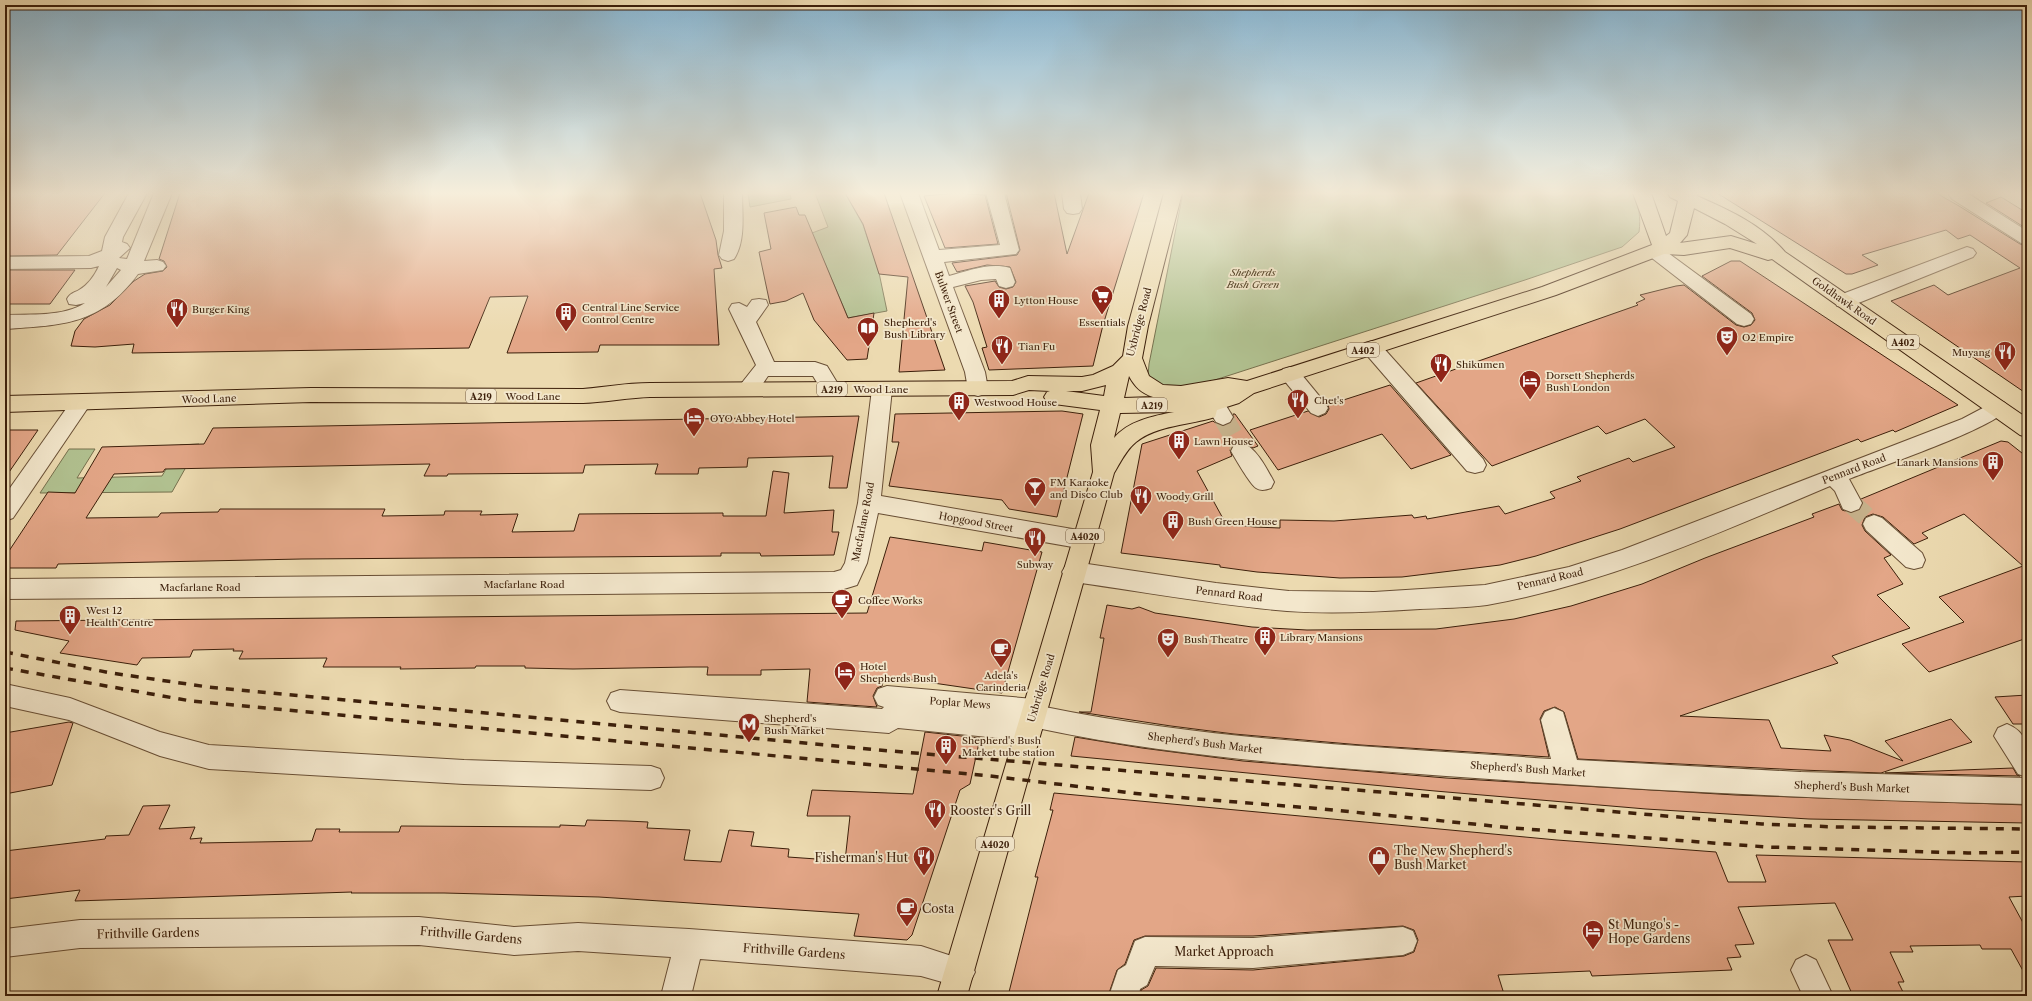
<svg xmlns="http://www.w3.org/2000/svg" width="2032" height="1001" font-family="'Libre Caslon Text',serif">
<rect width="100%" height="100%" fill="#ecdab0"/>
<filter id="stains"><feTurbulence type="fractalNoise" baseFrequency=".005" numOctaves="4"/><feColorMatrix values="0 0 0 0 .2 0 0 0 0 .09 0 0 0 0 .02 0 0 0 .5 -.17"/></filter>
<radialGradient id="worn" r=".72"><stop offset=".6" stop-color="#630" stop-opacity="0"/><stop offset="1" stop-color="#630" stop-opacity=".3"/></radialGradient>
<g fill="#b1c190" stroke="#76704d">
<polygon points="748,193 790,193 791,199 750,207"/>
<polygon points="815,193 845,193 863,225 878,268 887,311 848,318 812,233 828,227"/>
<path d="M 1183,193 L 1633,193 C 1639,207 1641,217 1639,232 L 1622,247 L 1525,280 L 1190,388 L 1165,389 L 1148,376 L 1149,364 Z"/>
<polygon points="199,444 172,492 40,493 69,449 95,449 77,478 162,476 180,445"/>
</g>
<g fill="#e3a687" stroke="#3c1f0a">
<polygon points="5,193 105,193 57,255 5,256"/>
<polygon points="180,193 700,193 716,240 718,255 722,268 714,269 719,345 600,345 598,352 507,353 528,296 490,297 469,348 132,353 134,344 95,347 71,346 75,331 84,319 110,305 134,281 145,274 163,271 167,267 164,261 159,259"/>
<polygon points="845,193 884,193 945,370 899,372 908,277 879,274 863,224"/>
<polygon points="956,193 985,195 998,244 945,248 924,196"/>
<polygon points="1006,193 1054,193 1067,254 1089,193 1144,193 1103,325 1093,366 989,370 982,348 987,347 973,302 965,286 995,281 999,287 1006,289 1013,287 1016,282 1010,267 987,265 957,272 952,263 1017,255 1020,250"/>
<polygon points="1717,193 1936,193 1959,206 2020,244 2027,246 2027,394 1891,301 1934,285 1948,295 2020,268 1970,235 1958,239 1946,230 1862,255 1878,265 1852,274 1846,274"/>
<polygon points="2001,197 2027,213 2027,229 1986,203"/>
<polygon points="796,207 799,215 805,215 848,318 874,313 867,359 847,360 814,320 803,293 786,301 770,304 759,252 771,249 764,213"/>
<polygon points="1731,261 1740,261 1958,405 1895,432 1893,430 1861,442 1858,439 1620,529 1536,556 1500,565 1402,577 1340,578 1257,572 1220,567 1220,565 1121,553 1142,444 1213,421 1215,423 1224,426 1231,423 1234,418 1233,414 1235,414 1258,446 1253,448 1242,442 1234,444 1230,450 1232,456 1197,471 1226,524 1255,527 1280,528 1280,520 1334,521 1412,515 1414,518 1426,516 1427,519 1499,506 1505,514 1555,498 1550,492 1581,481 1577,477 1629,458 1633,462 1675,447 1645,419 1606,434 1598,426 1492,466 1416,383 1638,305 1636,303 1645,299 1640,295 1676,286 1684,285 1736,325 1744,327 1751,325 1755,320 1752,313 1702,276"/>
<polygon points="5,270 75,270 50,304 5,304"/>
<polygon points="1390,385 1451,455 1411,469 1382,434 1278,470 1250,430 1308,411 1319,417 1326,414 1329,409 1328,405"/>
<polygon points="1062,411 1083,414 1057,517 1009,509 1002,500 889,486 899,442 892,442 895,414"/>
<polygon points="859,416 847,488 829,488 833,456 748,458 747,467 699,468 698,474 655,474 658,464 585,465 583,473 448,474 447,476 424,476 430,464 165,469 163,472 114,474 86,518 158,517 161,513 218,512 220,509 385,509 382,516 444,515 445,511 482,511 480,515 518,514 512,532 574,531 579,514 723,513 723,516 766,516 773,471 789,473 784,513 834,510 832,532 839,532 834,555 761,556 760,553 721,553 721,556 302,559 58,564 56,568 5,568 5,557 48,492 75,493 102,447 204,444 213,428"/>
<polygon points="5,430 38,430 5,478"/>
<polygon points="2001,441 2008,442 2027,457 2027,638 1929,672 1902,644 1964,622 1939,597 2023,566 1964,514 1922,533 1928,538 1914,544 1883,517 1873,514 1865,517 1862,525 1865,531 1891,555 1884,558 1903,584 1877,595 1910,628 1832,656 1838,663 1680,716 1769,720 1781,748 1831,751 1824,735 1850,740 1903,761 1885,741 1951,719 1972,742 1881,773 1801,770 1578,759 1564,712 1555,707 1544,711 1540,719 1549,757 1361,745 1234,734 1171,726 1079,712 1091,712 1104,638 1100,638 1107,605 1132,609 1139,607 1155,613 1252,627 1307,630 1436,629 1514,619 1571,606 1642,584 1705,558 1814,517 1812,514 1839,504 1842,510 1852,513 1860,510 1863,504 1861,499"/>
<polygon points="890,537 982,551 984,542 1042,552 1002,693 885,676 882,686 877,688 873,696 877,707 807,702 810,669 761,670 761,675 707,675 708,667 690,667 573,669 525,668 525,666 476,666 475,668 400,669 401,667 323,667 327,658 239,659 243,651 233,651 234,649 193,650 190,657 142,658 137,665 60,653 69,641 15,630 16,621 867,613"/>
<polygon points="2027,695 2027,724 2013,724 1995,697"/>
<polygon points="69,722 73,723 52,785 5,794 5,733"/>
<polygon points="925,732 980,738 970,784 960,790 912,935 907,940 854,936 859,914 599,897 444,893 351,893 352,892 75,901 80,890 5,899 5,851 105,839 106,836 129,835 143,806 170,805 159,829 195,827 190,839 202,838 200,843 312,841 316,829 340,829 339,832 399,832 401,826 560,827 560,825 585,826 587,820 627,821 648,822 647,828 690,830 684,860 721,862 729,830 754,832 751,846 789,849 788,857 845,861 850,816 807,816 812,790 913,794"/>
<polygon points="1075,737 1142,748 1243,761 1446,778 1736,795 2027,805 2027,823 1809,819 1646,809 1435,791 1071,756"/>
<polygon points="2013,768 2017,775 2020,776 1885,773"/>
<polygon points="1054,793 1557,840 1716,852 1728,882 1766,882 1756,855 2027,862 2027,896 2009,897 2027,930 2027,978 2011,949 1982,949 1980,945 1910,946 1913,952 1890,952 1904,982 1898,982 1905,996 1853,996 1828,940 1853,940 1835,903 1738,907 1754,944 1735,945 1741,957 1727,958 1732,970 1592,976 1590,971 1498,975 1504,994 1445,996 1141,996 1141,990 1148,986 1156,968 1253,970 1404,956 1414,952 1418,940 1414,930 1403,926 1253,936 1145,936 1134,940 1125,964 1117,970 1108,996 1008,996 1038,877 1035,877 1053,810 1050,810"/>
</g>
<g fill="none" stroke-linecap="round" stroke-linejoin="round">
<g stroke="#c9b58f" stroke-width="20" stroke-dasharray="20 10" stroke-linecap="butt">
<polyline points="1223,417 1242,451"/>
<polyline points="1851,503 1874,524"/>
</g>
<g stroke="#684e34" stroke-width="2">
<g id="minor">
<path d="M 129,193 L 147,193 L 123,237 L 122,242 L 127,244 L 130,248 L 119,258 L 127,259 L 154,193 L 172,193 L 144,261 L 157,260 L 163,262 L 166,266 L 163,270 L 138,274 C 100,325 64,325 5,329 L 5,315 C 30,314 63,317 85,303 L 76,305 L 69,304 L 67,299 C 70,293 74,293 79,290 C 88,285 95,275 99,266 L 91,268 L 5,269 L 5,257 L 89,256 L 102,251 L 105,237 ZM 117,268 L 121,270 L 106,287 Z"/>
<path d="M 724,193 L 742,193 C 742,213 746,241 734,259 L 728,261 L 722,259 L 719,255 L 724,231 Z"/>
<path d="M 900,193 L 918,193 L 939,250 L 1000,245 L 986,193 L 1004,193 L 1019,250 L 1016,254 L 944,262 L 949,276 C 968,271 990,262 1010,268 L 1015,282 L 1013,286 L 1006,288 L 999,286 L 996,279 L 981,280 L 953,287 L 985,372 L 988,389 L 985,394 L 978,396 L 971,394 L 968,389 L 965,372 Z"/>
<polygon points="1062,193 1080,193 1082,209 1079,213 1073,214 1067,213 1064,209"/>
<polygon points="1951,193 1967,193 2027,231 2027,245 2021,243 1952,199 1949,195"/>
<polygon points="1654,245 1660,247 1751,314 1754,319 1751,324 1744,326 1737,324 1648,255 1645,251 1648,247"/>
<polygon points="1967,247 1973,249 1976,253 1973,257 1851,306 1844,307 1837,306 1835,301 1837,296"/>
<path d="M 759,299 L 766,300 L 768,305 L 756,322 L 774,362 L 815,362 L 827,366 L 841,389 L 838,394 L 831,396 L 824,394 L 813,376 L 768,376 C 760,387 755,399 740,394 L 737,389 L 756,365 L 729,309 L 732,304 L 739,303 L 747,307 L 752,300 Z"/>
<polygon points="1372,341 1379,343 1483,459 1486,465 1483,471 1475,473 1467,471 1365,353 1362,348 1365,343"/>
<polygon points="1290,367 1297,369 1325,403 1328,408 1325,413 1318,416 1311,413 1283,379 1280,374 1283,369"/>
<polygon points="882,382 889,384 892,389 881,496 1084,531 1092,534 1095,540 1092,546 1084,549 878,513 867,563 857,585 834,592 5,599 5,579 834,572 841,570 845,563 858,503 872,389 875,384"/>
<polygon points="80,396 87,399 90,404 87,409 13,518 5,521 5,495 73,399"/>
<polygon points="1215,396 1222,399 1233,417 1230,422 1223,425 1216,422 1205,404 1208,399"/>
<path d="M 1998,400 L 2005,403 L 2008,408 C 1998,427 1876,468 1849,479 L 1862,503 L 1859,509 L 1851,512 L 1843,509 L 1835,491 L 1830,486 C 1719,533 1606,584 1487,605 C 1465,608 1442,608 1420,609 C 1376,612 1331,614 1287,611 C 1216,605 1145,592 1074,582 L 1066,579 L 1062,572 L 1066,565 L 1074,562 L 1216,583 L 1289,591 L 1374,592 L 1485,585 L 1569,567 L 1622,550 L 1962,419 Z"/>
<path d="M 1242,443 C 1256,447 1267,469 1274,482 L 1271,488 C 1266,490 1260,491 1256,488 C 1250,484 1235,458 1231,451 L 1234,445 Z"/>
<polygon points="1874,515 1882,518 1922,553 1925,560 1922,567 1914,569 1906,567 1866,530 1863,524 1866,518"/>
<polygon points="5,684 70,698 160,732 209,745 464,760 651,766 660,769 664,778 660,787 651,790 464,784 209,769 160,756 69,720 5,706"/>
<path d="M 887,686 L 1034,699 L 1043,702 L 1045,707 C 1211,741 1382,747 1551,759 L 1541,720 L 1545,712 L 1554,708 L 1563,712 L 1577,760 L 1801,772 L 2027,778 L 2027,804 C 1833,800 1640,790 1446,776 C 1311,766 1175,757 1042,729 L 1038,737 L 1029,741 L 898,728 L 889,733 L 620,712 L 611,709 L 607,701 L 611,693 L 620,690 L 882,709 L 884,707 L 878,705 L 874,697 L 878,689 Z"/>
<path d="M 2007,724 C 2032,734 2027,755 2027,777 L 2018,774 L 1994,736 L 1998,728 Z"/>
<polygon points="419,917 514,927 578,923 689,929 921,946 970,962 975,972 970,982 960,987 921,976 700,959 691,996 661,996 671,957 578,951 514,955 419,945 80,948 5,957 5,929 80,920"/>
<polygon points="1403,927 1413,931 1417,941 1413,951 1403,955 1253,968 1155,966 1147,985 1140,989 1139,996 1109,996 1118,970 1126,965 1135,941 1145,937 1253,938"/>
<polygon points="1806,955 1816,960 1833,996 1803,996 1791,970 1796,960"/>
</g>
</g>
<g stroke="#3c1f0a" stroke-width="2">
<path id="major" d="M 1164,193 L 1182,193 L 1148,326 L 1142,358 L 1149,376 L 1163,385 L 1181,386 L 1228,378 L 1247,381 L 1542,287 L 1652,245 L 1633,193 L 1651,193 L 1666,236 L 1670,233 L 1678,201 L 1670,197 L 1668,193 L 1698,193 L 1697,196 C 1729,210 1762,225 1785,252 L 2027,418 L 2027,437 L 2020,435 L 1772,259 L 1768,260 L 1730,248 L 1684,255 L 1664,254 L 1556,295 L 1254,393 L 1239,403 L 1217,410 L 1215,417 C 1190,425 1157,425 1136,442 C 1126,450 1120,463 1114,473 L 967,996 L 937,996 L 1093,472 L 1091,445 L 1100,410 L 1054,404 L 1047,402 L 1044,397 L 1047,392 L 1050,391 L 1029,390 L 1013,395 L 650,397 C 627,398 606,402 583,403 L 311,402 L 5,412 L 5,396 L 311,388 L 583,389 C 606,387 627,383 650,383 L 1012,381 L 1028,376 L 1082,377 L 1093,375 L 1113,366 L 1123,356 L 1128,326 ZM 1694,208 L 1725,224 L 1757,244 L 1731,236 L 1680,243 L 1687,235 ZM 1129,376 C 1135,387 1141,393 1153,397 L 1124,398 ZM 1106,385 L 1104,396 L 1066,391 L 1082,391 ZM 1174,412 C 1153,416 1128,421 1114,438 L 1120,413 Z"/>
</g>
<use href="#minor" fill="#f3e7cc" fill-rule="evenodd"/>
<use href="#major" fill="#ecdab0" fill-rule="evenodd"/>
<g stroke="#3c1f0a" stroke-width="3.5" stroke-dasharray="8 8" stroke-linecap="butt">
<polyline points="5,652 111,673 208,687 879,750 1762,824 1837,827 2027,829"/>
<polyline points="5,668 191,701 990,776 1149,795 1323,809 1513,828 1767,847 1968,853 2027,852"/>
</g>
</g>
<linearGradient id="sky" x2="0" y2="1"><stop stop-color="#88b6d2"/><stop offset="0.58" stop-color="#f6eedb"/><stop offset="1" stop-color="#f6eedb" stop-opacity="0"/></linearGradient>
<rect width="2032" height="333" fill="url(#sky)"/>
<defs>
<g id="supermarket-pin" transform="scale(1.15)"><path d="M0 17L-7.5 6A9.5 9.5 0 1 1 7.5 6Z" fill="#8f2418" stroke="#f3e7cc"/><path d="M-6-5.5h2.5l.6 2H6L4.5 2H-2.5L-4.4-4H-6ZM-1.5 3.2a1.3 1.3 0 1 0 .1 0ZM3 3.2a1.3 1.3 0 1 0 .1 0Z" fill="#fff"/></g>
<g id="building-pin" transform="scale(1.15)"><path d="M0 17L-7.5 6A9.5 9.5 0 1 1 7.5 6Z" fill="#8f2418" stroke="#f3e7cc"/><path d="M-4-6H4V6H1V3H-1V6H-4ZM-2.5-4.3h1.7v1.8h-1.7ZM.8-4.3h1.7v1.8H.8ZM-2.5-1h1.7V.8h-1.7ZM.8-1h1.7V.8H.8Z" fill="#fff"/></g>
<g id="restaurant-pin" transform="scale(1.15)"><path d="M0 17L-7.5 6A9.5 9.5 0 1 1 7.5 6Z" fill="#8f2418" stroke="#f3e7cc"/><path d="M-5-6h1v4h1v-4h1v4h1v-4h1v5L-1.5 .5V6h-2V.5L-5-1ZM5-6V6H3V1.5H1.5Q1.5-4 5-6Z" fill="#fff"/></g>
<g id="library-pin" transform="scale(1.15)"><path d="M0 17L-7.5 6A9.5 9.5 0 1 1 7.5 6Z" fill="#8f2418" stroke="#f3e7cc"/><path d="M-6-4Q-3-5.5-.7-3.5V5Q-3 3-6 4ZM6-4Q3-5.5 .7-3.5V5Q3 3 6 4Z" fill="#fff"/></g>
<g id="theatre-pin" transform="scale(1.15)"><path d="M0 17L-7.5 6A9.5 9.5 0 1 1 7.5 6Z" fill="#8f2418" stroke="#f3e7cc"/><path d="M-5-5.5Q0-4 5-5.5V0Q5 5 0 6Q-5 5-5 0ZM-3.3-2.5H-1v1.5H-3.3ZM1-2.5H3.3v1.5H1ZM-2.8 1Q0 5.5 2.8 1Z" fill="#fff"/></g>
<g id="hotel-pin" transform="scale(1.15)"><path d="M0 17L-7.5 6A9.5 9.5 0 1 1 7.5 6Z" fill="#8f2418" stroke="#f3e7cc"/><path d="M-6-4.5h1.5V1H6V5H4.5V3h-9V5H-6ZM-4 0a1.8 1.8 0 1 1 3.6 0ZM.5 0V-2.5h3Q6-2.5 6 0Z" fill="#fff"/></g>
<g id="bar-pin" transform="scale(1.15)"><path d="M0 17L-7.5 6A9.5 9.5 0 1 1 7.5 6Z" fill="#8f2418" stroke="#f3e7cc"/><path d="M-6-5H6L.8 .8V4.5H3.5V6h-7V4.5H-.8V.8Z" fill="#fff"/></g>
<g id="cafe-pin" transform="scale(1.15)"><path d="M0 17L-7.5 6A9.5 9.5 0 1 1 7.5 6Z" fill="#8f2418" stroke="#f3e7cc"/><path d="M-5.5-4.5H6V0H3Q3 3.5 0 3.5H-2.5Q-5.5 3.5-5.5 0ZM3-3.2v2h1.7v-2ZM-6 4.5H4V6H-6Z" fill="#fff"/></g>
<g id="metro-pin" transform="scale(1.15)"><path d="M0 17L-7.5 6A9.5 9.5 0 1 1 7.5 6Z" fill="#8f2418" stroke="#f3e7cc"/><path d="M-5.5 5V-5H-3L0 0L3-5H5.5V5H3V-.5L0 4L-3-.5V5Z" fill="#fff"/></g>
<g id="shop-pin" transform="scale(1.15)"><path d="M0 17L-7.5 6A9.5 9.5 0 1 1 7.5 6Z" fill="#8f2418" stroke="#f3e7cc"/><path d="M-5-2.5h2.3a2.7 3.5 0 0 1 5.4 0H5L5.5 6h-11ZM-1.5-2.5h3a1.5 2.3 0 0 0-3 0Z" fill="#fff"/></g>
</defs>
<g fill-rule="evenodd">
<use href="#supermarket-pin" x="1102" y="296"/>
<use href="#building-pin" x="999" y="300"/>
<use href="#restaurant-pin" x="177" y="309"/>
<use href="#building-pin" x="566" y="313"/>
<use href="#library-pin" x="868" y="328"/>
<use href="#theatre-pin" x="1727" y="337"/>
<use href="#restaurant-pin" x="1002" y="346"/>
<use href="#restaurant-pin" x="2005" y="352"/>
<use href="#restaurant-pin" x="1441" y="364"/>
<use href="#hotel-pin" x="1530" y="381"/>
<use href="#restaurant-pin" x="1298" y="400"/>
<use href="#building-pin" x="959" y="402"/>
<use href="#hotel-pin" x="694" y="418"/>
<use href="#building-pin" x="1179" y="441"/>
<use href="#building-pin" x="1993" y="462"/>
<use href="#bar-pin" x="1035" y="488"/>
<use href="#restaurant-pin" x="1141" y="496"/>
<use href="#building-pin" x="1173" y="521"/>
<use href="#restaurant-pin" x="1035" y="538"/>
<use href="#cafe-pin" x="842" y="600"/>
<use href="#building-pin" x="70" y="616"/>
<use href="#building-pin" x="1265" y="637"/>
<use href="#theatre-pin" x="1168" y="639"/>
<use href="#cafe-pin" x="1001" y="649"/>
<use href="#hotel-pin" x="845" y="672"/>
<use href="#metro-pin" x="749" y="724"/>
<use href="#building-pin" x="946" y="746"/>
<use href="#restaurant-pin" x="935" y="810"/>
<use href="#restaurant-pin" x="924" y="857"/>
<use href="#shop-pin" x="1379" y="857"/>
<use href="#cafe-pin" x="907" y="908"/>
<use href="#hotel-pin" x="1593" y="931"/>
</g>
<g text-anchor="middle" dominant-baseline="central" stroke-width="3.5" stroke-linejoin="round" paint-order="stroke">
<g fill="#f3e7cc" stroke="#735b44" stroke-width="1">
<rect x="1887" y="335" width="32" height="14" rx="3"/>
<rect x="1347" y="343" width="32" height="14" rx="3"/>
<rect x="817" y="382" width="30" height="14" rx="3"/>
<rect x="466" y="389" width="30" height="14" rx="3"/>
<rect x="1137" y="398" width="30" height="14" rx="3"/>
<rect x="1066" y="529" width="38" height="14" rx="3"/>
<rect x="976" y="837" width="38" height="14" rx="3"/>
</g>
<g font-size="9" font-weight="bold" fill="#3c1f0a">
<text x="1903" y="342">A402</text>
<text x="1363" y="350">A402</text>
<text x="832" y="389">A219</text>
<text x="481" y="396">A219</text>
<text x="1152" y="405">A219</text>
<text x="1085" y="536">A4020</text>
<text x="995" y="844">A4020</text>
</g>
<g font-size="10" font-style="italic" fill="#59482c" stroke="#f3e7cc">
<text x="1253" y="272">Shepherds<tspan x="1253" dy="12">Bush Green</tspan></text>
</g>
<g font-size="10" fill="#3c1f0a" stroke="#f3e7cc" text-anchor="start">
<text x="1014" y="300">Lytton House</text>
<text x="582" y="307">Central Line Service<tspan x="582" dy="12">Control Centre</tspan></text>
<text x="192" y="309">Burger King</text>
<text x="884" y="322">Shepherd's<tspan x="884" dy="12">Bush Library</tspan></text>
<text x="1102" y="322" text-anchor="middle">Essentials</text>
<text x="1742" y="337">O2 Empire</text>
<text x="1018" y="346">Tian Fu</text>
<text x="1990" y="352" text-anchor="end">Muyang</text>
<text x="1456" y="364">Shikumen</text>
<text x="1546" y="375">Dorsett Shepherds<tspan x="1546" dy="12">Bush London</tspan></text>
<text x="1314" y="400">Chet's</text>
<text x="974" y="402">Westwood House</text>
<text x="710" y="418">OYO Abbey Hotel</text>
<text x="1194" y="441">Lawn House</text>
<text x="1978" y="462" text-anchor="end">Lanark Mansions</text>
<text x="1050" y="482">FM Karaoke<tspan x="1050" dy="12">and Disco Club</tspan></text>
<text x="1156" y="496">Woody Grill</text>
<text x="1188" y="521">Bush Green House</text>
<text x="1035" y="564" text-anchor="middle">Subway</text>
<text x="858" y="600">Coffee Works</text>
<text x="86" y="610">West 12<tspan x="86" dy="12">Health Centre</tspan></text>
<text x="1280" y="637">Library Mansions</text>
<text x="1184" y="639">Bush Theatre</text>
<text x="860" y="666">Hotel<tspan x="860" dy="12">Shepherds Bush</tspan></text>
<text x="1001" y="675" text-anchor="middle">Adela's<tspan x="1001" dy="12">Carinderia</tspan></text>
<text x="764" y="718">Shepherd's<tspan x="764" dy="12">Bush Market</tspan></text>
<text x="962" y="740">Shepherd's Bush<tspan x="962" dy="12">Market tube station</tspan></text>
</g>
<g font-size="10" fill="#3c1f0a" stroke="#f3e7cc">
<text transform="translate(1844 301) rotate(35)">Goldhawk Road</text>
<text transform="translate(949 302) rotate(70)">Bulwer Street</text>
<text transform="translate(1139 322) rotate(-75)">Uxbridge Road</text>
<text x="881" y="389">Wood Lane</text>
<text x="533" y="396">Wood Lane</text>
<text transform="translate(209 399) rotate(-2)">Wood Lane</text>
<text transform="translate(1854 469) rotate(-21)">Pennard Road</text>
<text transform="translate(863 522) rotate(-79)">Macfarlane Road</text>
<text transform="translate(976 522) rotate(10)">Hopgood Street</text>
<text transform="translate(1550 579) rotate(-13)">Pennard Road</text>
<text x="524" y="584">Macfarlane Road</text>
<text x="200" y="587">Macfarlane Road</text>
<text transform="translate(1229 594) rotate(7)">Pennard Road</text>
<text transform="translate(1041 688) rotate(-73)">Uxbridge Road</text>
<text transform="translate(960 703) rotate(4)">Poplar Mews</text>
<text transform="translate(1205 743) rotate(7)">Shepherd's Bush Market</text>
<text transform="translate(1528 769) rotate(4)">Shepherd's Bush Market</text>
<text transform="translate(1852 787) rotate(2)">Shepherd's Bush Market</text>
</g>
<g font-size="12" fill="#3c1f0a" stroke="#f3e7cc" text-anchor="start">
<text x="950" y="810">Rooster's Grill</text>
<text x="1394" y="850">The New Shepherd's<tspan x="1394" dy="14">Bush Market</tspan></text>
<text x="908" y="857" text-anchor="end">Fisherman's Hut</text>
<text x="922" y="908">Costa</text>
<text x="1608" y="924">St Mungo's -<tspan x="1608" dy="14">Hope Gardens</tspan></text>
</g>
<g font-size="12" fill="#3c1f0a" stroke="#f3e7cc">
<text transform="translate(148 933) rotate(-1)">Frithville Gardens</text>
<text transform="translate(471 935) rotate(5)">Frithville Gardens</text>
<text transform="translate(794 951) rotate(4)">Frithville Gardens</text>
<text x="1224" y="951">Market Approach</text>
</g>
</g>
<rect width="2032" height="1001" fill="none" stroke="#ecdab0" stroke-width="20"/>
<rect x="6" y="6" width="2020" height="989" fill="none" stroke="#3c1f0a" stroke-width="2"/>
<rect x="10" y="10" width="2012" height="981" fill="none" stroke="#3c1f0a"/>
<rect width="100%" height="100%" filter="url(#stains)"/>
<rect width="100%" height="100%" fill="url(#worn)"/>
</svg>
